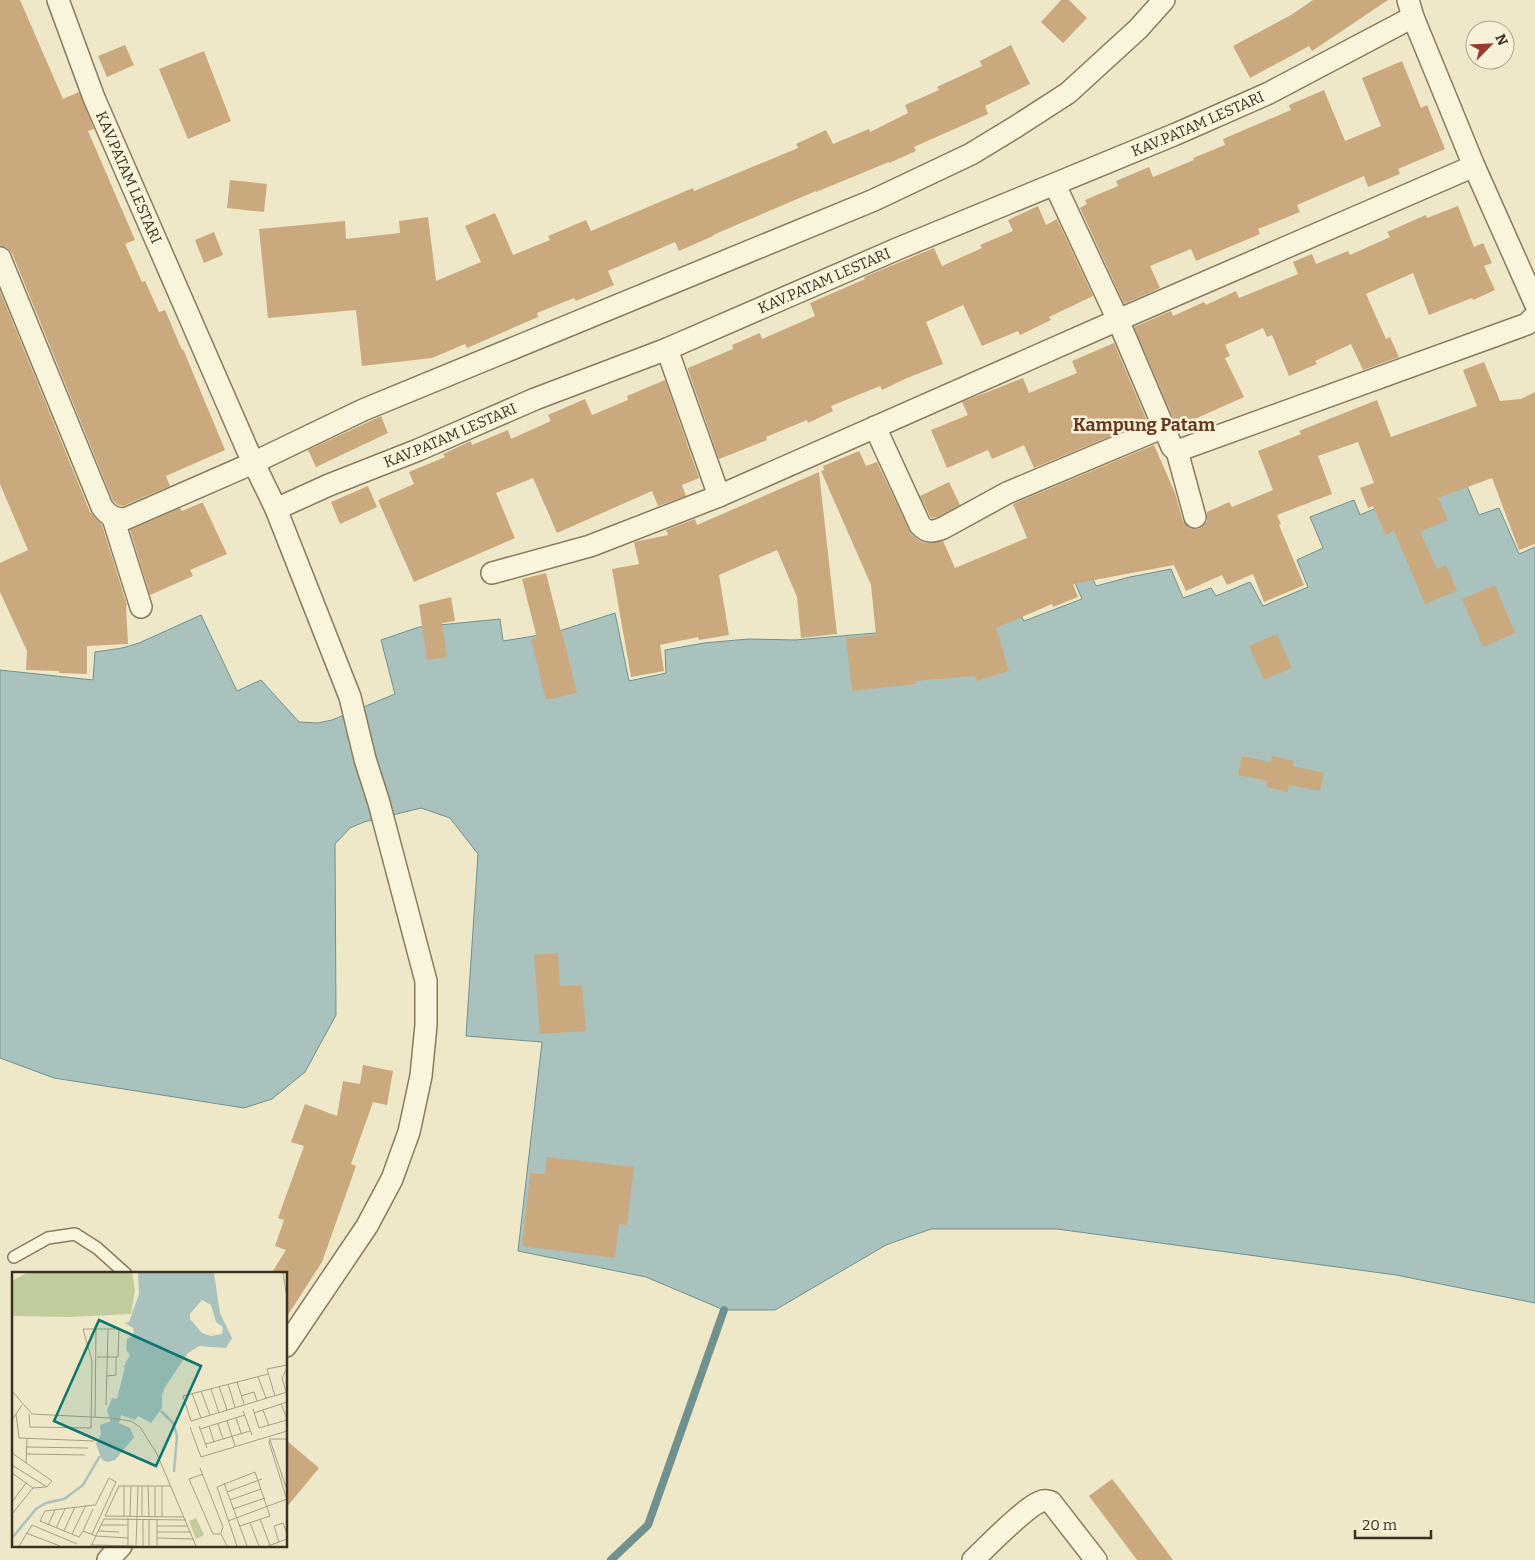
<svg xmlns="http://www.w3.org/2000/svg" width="1535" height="1560" font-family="Bitter,serif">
<rect width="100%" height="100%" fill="#eee8c9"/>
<polygon fill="#a9c2be" stroke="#70918d" points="1461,471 1479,515 1499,508 1519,554 1535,547 1535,1303 1396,1275 1057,1229 931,1229 886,1245 775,1310 724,1310 646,1277 518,1251 542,1042 466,1036 478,854 450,818 421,808 364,822 350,828 335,844 336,1015 305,1072 272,1099 244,1108 54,1078 0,1058 0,670 93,680 95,652 122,648 139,643 201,615 237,691 261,680 299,722 318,723 332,720 395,694 381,640 419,627 500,619 503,641 553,633 615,613 629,681 666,673 665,650 704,643 748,639 795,640 910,630 1014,603 1024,621 1082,599 1055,536 1071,529 1096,586 1130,577 1171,569 1183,598 1211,588 1216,596 1250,582 1263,606 1308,587 1297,560 1323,548 1310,517 1354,500 1360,515"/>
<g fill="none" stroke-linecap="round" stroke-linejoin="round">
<polyline stroke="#70918d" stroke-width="8" points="611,1560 648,1525 724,1310"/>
</g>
<g fill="#cba97f">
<polygon points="0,0 20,0 63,99 79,92 94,129 88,131 135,240 125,244 142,282 145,281 159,312 165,310 182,350 183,349 225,450 166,476 170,486 123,506 118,505 113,501 12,253 7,248 0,246"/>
<polygon points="1061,0 1069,0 1087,18 1063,43 1041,22"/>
<polygon points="1313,0 1388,0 1312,51 1309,46 1250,78 1233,46 1291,15"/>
<polygon points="125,45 134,65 107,77 98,56"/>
<polygon points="1011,45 1030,84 985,106 988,114 914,147 916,151 889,163 889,162 816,192 816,191 713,235 713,236 679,251 675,242 608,271 614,285 576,301 574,298 537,313 538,317 467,348 465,344 432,358 362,366 356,310 268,318 259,229 345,221 346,239 400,233 399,221 428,217 436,281 481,262 465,226 495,213 513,255 550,240 548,236 586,220 591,231 693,188 694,191 798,148 796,144 826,130 833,144 869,129 870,132 908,113 905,105 939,90 937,87 982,66 980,61"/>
<polygon points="204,51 231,121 188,139 159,69"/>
<polygon points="1402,61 1421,108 1427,105 1445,149 1398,169 1400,174 1368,187 1364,176 1297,205 1300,212 1258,229 1260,234 1196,261 1191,249 1150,266 1160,288 1124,304 1080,208 1087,204 1085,200 1118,186 1116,181 1149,167 1153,177 1194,160 1193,158 1225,145 1223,139 1291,110 1289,105 1324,90 1345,141 1381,126 1362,78"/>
<polygon points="230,180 267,184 264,212 227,208"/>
<polygon points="1038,206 1046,225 1057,219 1093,296 1049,317 1051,320 1020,335 1018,331 982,346 963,305 926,322 943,364 907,378 882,390 880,386 831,406 833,411 808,423 807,420 766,437 767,440 719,459 688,370 688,368 733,349 732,345 760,333 762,339 815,316 810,303 865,279 864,277 934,248 942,266 982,248 980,245 1013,231 1008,220"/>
<polygon points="1458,206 1474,247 1483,243 1492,263 1484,266 1495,290 1473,300 1472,298 1429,315 1413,273 1366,294 1386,339 1390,337 1399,357 1363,370 1351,344 1315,361 1317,364 1289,376 1272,335 1267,337 1263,328 1225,345 1230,356 1225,358 1244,397 1177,427 1134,327 1171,311 1173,316 1204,302 1206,305 1236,291 1239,298 1298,274 1293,262 1312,254 1316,264 1348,251 1350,255 1390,237 1387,232 1426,215 1427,218"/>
<polygon points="214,232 223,255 204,263 195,240"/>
<polygon points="0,291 90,512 102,525 127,605 126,606 128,644 87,646 87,674 59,673 59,671 26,670 27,651 0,592 0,563 28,550 0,484"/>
<polygon points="1114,343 1147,421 1034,468 1024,445 992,459 988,450 947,468 931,430 968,415 962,402 1023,378 1029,393 1077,373 1072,361"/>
<polygon points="1484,362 1500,401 1521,399 1535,392 1535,544 1519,550 1492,478 1438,498 1448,520 1420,532 1437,569 1446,565 1457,591 1425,604 1394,531 1386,535 1373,506 1368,508 1360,488 1374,483 1358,442 1318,456 1332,494 1277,515 1281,524 1279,525 1304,585 1264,602 1253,574 1227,585 1222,575 1186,591 1174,565 1073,584 1078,597 1053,607 1052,604 996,628 1009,671 977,681 975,676 915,681 916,684 852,691 846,638 876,635 871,585 821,471 824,470 823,466 859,451 866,466 877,462 911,534 918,540 925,543 934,543 943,541 955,568 1027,538 1013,504 1154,445 1175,493 1183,521 1187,526 1191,529 1199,529 1204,525 1207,521 1207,512 1229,502 1232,507 1273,490 1258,451 1301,434 1299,431 1377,400 1391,437 1477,406 1463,370"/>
<polygon points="665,380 699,478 682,485 686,496 658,506 652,491 557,533 533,478 496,493 515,538 414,582 378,500 414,484 409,472 445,457 443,454 471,441 472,445 508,430 511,439 551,421 548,415 585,399 592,415 628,400 627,396"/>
<polygon points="381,416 388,433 316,467 308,450"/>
<polygon points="819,472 837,634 801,638 797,597 777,550 719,575 729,635 699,640 698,637 660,645 664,671 631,677 612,569 639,564 634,542 668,535 666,530 695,519 697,525"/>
<polygon points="949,482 960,505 938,517 931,518 920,496"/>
<polygon points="368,486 377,507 340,524 331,502"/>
<polygon points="201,503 203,503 227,554 190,570 193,576 150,595 130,530 180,508 182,511"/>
<polygon points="546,573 561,632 562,632 577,693 546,700 531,639 537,638 522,579"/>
<polygon points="1495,585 1515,633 1483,647 1462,599"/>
<polygon points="451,597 455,621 442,623 447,657 427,660 419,605"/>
<polygon points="1277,634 1292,668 1264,680 1249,646"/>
<polygon points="1242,756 1271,762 1272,756 1294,761 1293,766 1324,773 1320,791 1289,785 1288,792 1266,787 1267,781 1238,775"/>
<polygon points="558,953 560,986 582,985 586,1031 540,1034 534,955"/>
<polygon points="363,1065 393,1071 387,1105 373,1102 351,1164 356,1166 322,1262 286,1318 286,1274 271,1274 286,1250 275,1246 284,1220 278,1218 304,1146 291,1142 305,1104 337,1116 343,1081 360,1084"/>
<polygon points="547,1157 634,1167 627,1225 619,1224 615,1258 522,1246 530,1173 545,1174"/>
<polygon points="286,1440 319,1468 286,1508"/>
<polygon points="1112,1479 1130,1502 1173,1560 1137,1560 1089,1496"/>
</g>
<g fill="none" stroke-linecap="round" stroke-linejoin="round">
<g stroke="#8a7b5d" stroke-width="14">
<polyline id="lane" points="14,1257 48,1238 75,1234 97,1248 126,1274"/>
</g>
<g stroke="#8a7b5d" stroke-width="24">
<g id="street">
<path id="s1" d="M 58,0 L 94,98 L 247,449 L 276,509 L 350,697 L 365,759 L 379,803 L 426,981 L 426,1025 L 421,1076 L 409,1132 L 392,1179 L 367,1226 L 286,1346"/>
<polyline points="1408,0 1413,17 1474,166 1535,303"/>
<polyline points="1055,185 1118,320 1172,447 1177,451 1527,324 1535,316"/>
<path d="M 0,258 L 102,507 C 109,516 114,519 125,519 L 253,463 L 363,410 L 874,200 L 971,154 L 1017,126 L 1068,93 L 1138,29 L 1164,0"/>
<polyline points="667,349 719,496"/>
<path d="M 875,427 L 920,525 C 927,533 933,532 943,528 L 1007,493 L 1164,427"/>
<polyline points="1177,451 1195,517"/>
<path id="s2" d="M 276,509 L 329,485 L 418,450 L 535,399 L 667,349 L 897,249 L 1176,134 L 1269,93 L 1413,17"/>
<polyline points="113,518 141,607"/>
<polyline points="492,573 590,546 719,496 1118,320 1474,166"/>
<polyline points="108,1560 121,1546"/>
<path d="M 973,1560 C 986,1548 1029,1503 1043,1501 C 1046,1500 1047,1501 1051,1502 L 1096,1560"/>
</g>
</g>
<use href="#lane" stroke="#f9f4dc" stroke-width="11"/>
<use href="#street" stroke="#f9f4dc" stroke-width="21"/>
</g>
<g text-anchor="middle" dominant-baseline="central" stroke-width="5" stroke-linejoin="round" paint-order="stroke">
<g font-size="15" fill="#3b3121" stroke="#f6f1d8">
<text stroke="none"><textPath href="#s2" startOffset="999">KAV.PATAM LESTARI</textPath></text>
<text stroke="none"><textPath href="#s1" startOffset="191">KAV.PATAM LESTARI</textPath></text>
<text stroke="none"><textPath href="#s2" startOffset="594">KAV.PATAM LESTARI</textPath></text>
<text stroke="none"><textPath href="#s2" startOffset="189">KAV.PATAM LESTARI</textPath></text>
</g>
<g font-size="18" font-weight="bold" fill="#673921" stroke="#f6f1d8">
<text x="1144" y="425">Kampung Patam</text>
</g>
</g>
<g transform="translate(12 1272)">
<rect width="275" height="275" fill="#eee8c9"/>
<path d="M 14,1 L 120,1 L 123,18 L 119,42 L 59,45 L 0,44 L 0,9 ZM 184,246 L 192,263 L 184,267 L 177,249 Z" fill="#c1cc9c"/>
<path d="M 126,1 L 202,1 L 208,41 L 220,66 L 214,76 L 187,74 L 176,81 L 153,115 L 150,123 L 150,136 L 139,151 L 126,144 L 123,148 L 109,143 L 107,151 L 118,156 L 122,165 L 103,188 L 96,190 L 90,188 L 84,172 L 89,162 L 88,153 L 99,149 L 95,139 L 100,126 L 105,127 L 113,95 L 108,94 L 112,94 L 118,83 L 114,78 L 115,67 L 122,63 L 121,56 L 113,51 L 117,50 L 127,22 ZM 190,28 L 199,33 L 204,50 L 211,55 L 210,62 L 199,64 L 190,61 L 178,47 L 178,42 Z" fill="#a9c2be" fill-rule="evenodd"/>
<path fill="none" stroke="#a9c2be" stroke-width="2.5" d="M 149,139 L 161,151 L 165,164 L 162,200M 0,266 L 24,237 L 34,231 L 52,227 L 71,213 L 88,184"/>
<path fill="none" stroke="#a69f86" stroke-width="1" d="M 271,1 L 275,26M 256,102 L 171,124 L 179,149 L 275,120M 95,104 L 104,103 L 104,85M 246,105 L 254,126M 225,110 L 232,132M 216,112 L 223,135M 207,114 L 215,138M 199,117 L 207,141M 0,119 L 20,142 L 98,146 L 119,149 L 128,155 L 145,182 L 184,274M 189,119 L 198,143M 274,120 L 270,106 L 275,96M 180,121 L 189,146M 229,124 L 242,120 L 245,129M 263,124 L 255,97 L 275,93M 269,132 L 275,147M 94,133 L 96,57M 241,137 L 247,156 L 275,148M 251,138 L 257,154M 231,139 L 240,163M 242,141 L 275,130M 4,142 L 7,166 L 82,169M 17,142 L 18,155 L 79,156 L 80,89 L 71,57 L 107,57 L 106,85 L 85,85M 83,145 L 84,57M 224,146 L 229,161M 0,148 L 10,133M 215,149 L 223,174M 206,152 L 211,167M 187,154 L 195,176M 197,154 L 202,170M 178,155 L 189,185 L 275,159M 188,157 L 233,143M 257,167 L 275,167M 257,170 L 275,228M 257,170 L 258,168 L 275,218M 194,172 L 238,159M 15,175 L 76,176M 0,181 L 40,209 L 35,215 L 0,193M 15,182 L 73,183M 14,191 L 15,167M 188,196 L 211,255 L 209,261M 0,201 L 21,216 L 34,215M 191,202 L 177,207 L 201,262 L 209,262 L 215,274M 212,211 L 235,274M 112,214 L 112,245M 136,214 L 137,245M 150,214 L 150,245M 159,214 L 107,214 L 93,244 L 172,245M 215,220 L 250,207M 218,228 L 249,217M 0,230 L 14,211M 81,237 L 71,259 L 84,264 L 116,266M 221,237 L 253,226M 0,242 L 21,216M 118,245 L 119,214M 130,245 L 130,214M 143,245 L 143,215M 248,247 L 258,273M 216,249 L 275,227M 238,251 L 247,274M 36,253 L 43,238M 89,253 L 116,253M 145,254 L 176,254M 44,256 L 53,237M 52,259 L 63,235M 71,259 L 67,265 L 28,249 L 33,239 L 82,233M 86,259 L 107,260M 145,260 L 179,260M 14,261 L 48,274M 60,262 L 74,233M 80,262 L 104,210 L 97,206 L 83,234M 145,266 L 182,267M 267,270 L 262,254 L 271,251 L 275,262M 79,273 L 122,274M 116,273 L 116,246M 7,274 L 20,253 L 65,272M 79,274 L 92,247 L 174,248M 124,274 L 126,214M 131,274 L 131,247M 137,274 L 137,247M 145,274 L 145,247M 225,274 L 205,215 L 243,200 L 258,244 L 228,254M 256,274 L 275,267"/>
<path fill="#0f766e" fill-opacity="0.15" stroke="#0f766e" stroke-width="2.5" d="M 87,48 L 189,94 L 144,194 L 42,149 Z"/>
<rect width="275" height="275" fill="none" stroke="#3b3121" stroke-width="2.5"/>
</g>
<g transform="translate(1490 45) rotate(66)"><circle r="24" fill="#f6f1d8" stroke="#aba48f"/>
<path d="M0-4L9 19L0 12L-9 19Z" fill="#983b2e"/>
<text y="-8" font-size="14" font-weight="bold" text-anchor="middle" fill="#3b3121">N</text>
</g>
<path d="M1355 1530v8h76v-8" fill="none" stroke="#3b3121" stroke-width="2.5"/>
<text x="1362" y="1530" font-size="15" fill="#3b3121" stroke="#f6f1d8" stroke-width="4" paint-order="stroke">20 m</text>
</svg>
